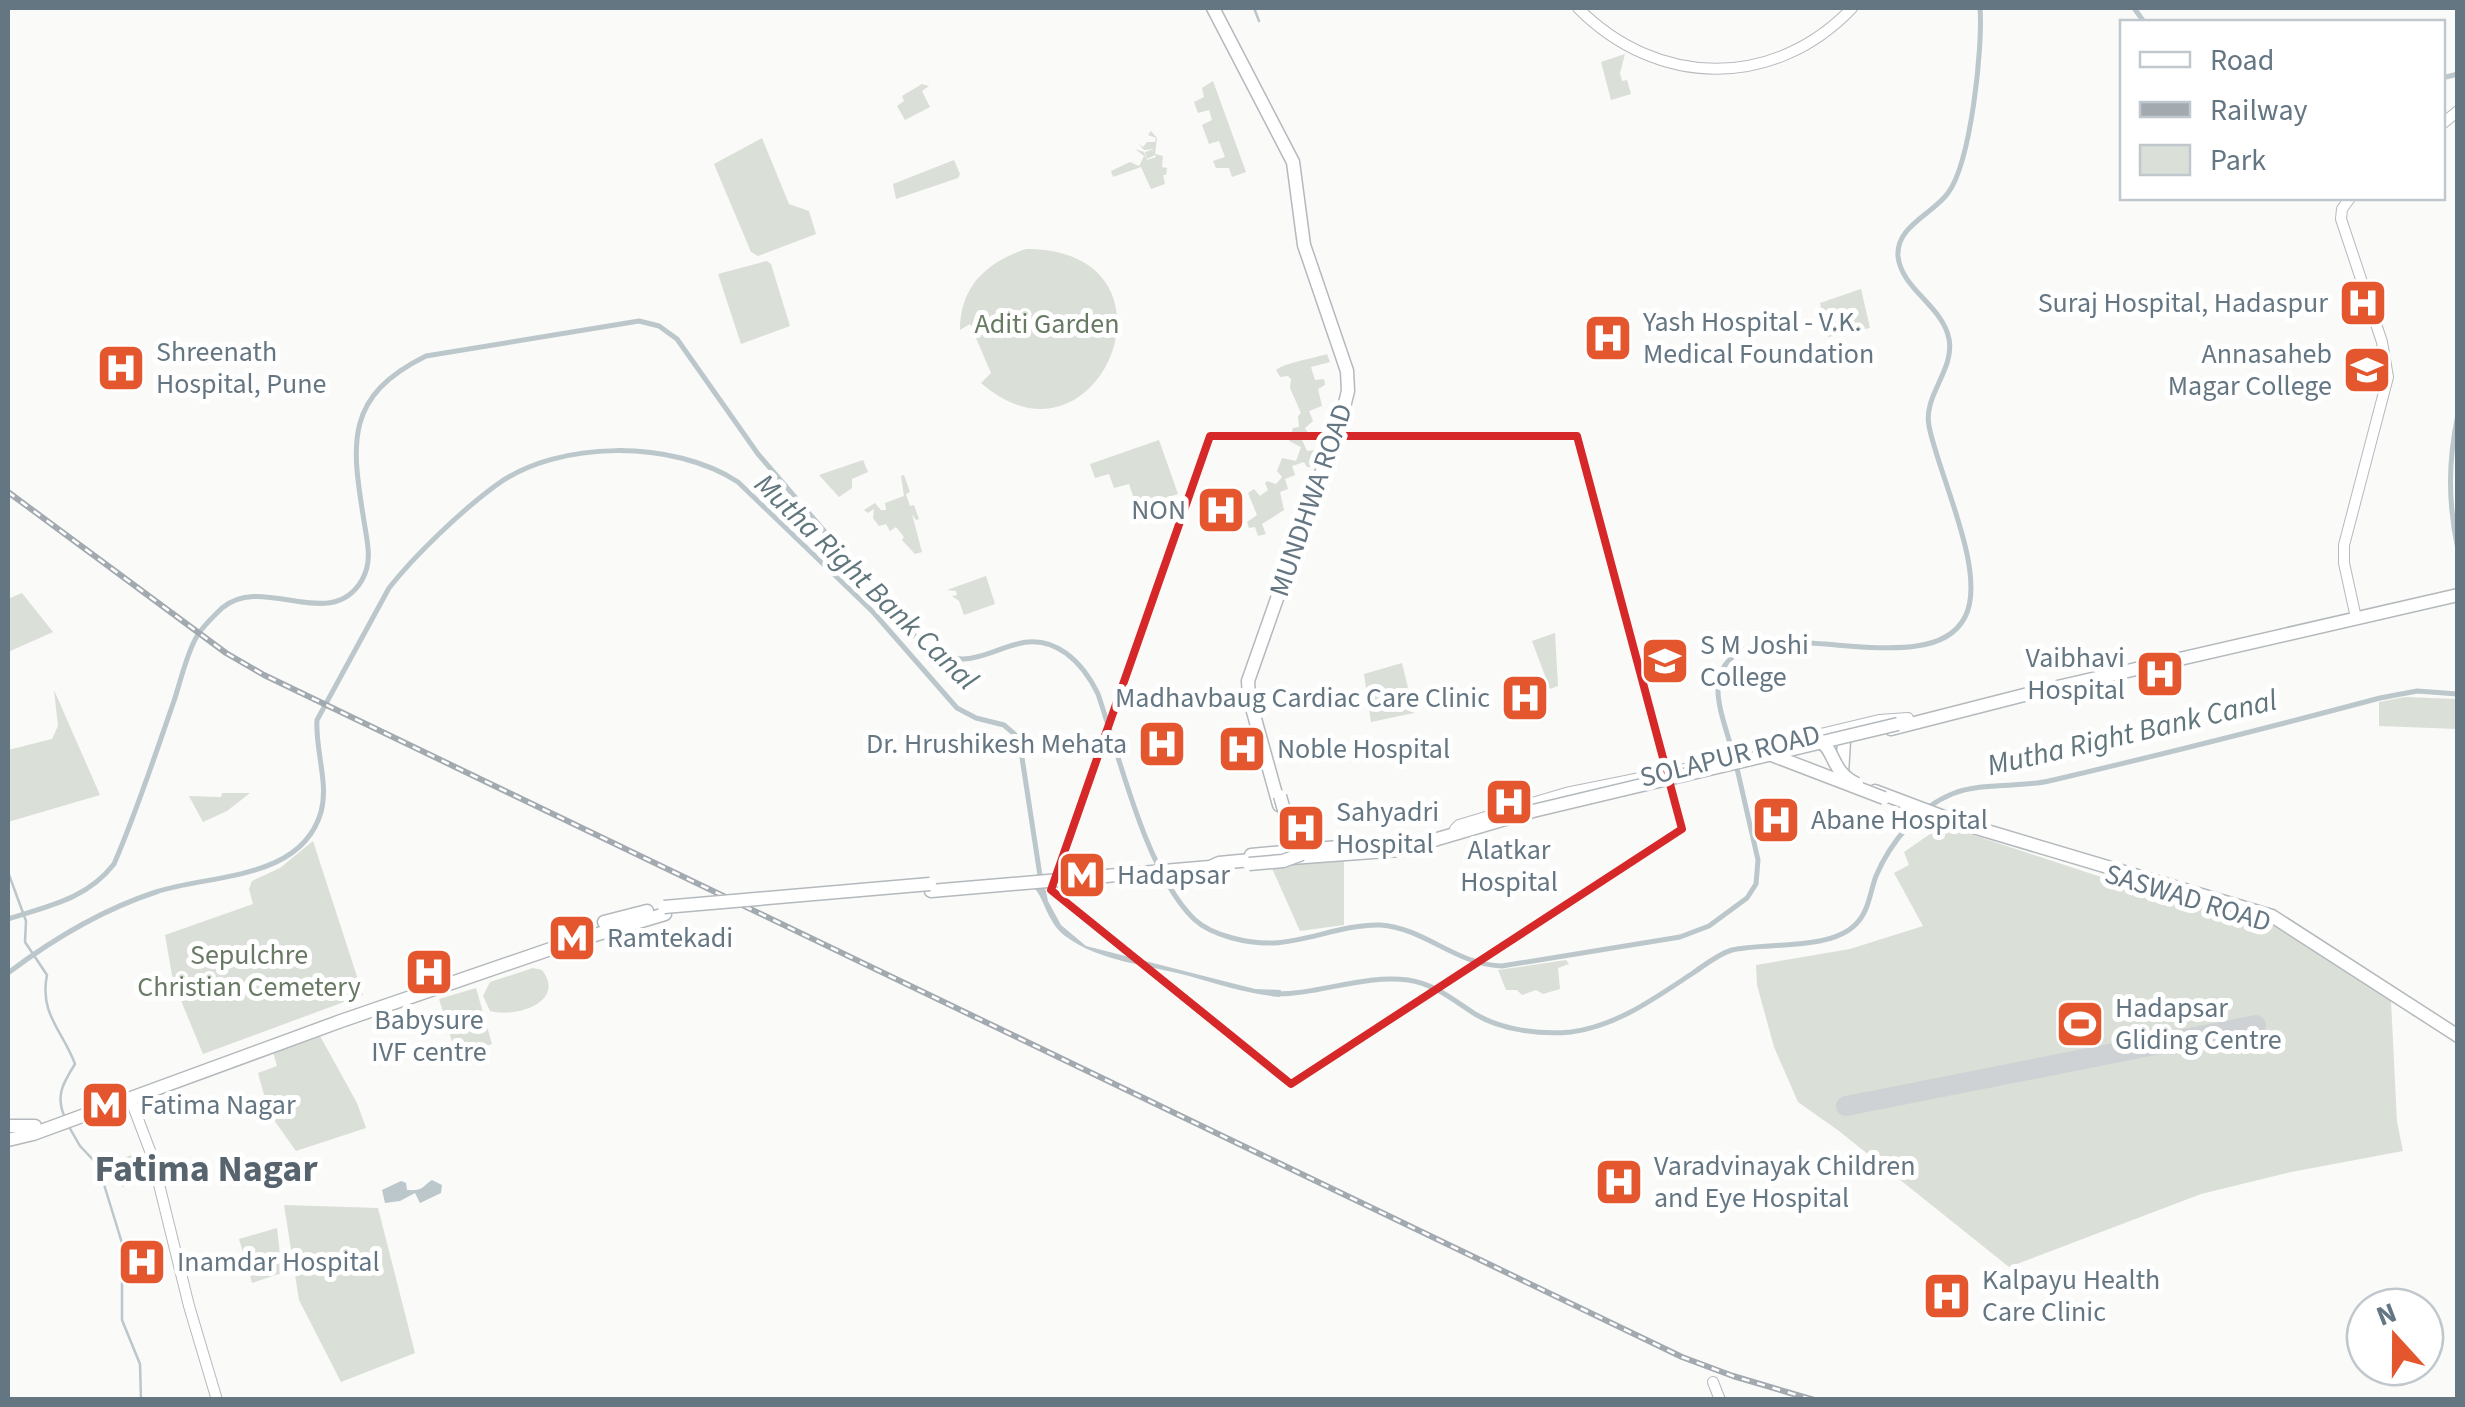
<svg xmlns="http://www.w3.org/2000/svg" width="2465" height="1407" font-family="'Source Sans 3',sans-serif">
<rect width="100%" height="100%" fill="#fafaf8"/>
<g fill="#dadfd7">
<polygon points="1625,54 1620,73 1622,81 1627,80 1631,94 1611,100 1601,62"/>
<polygon points="1213,81 1246,172 1232,177 1229,168 1216,168 1213,161 1225,157 1219,141 1209,144 1202,125 1212,120 1209,110 1198,113 1194,102 1204,97 1202,88"/>
<polygon points="922,84 929,86 922,91 930,107 905,120 897,106 904,101 902,96"/>
<polygon points="1151,131 1157,138 1155,154 1163,156 1162,167 1167,168 1166,175 1163,175 1165,184 1151,189 1141,167 1113,177 1111,171 1130,162 1139,166 1144,156 1135,149 1144,152 1147,160 1156,157 1155,155 1147,159 1145,152 1154,149 1144,150 1138,143 1143,147 1147,142 1155,142 1156,138 1148,135"/>
<polygon points="762,138 789,204 809,211 816,234 758,256 751,252 714,164"/>
<polygon points="954,160 960,174 958,178 896,199 893,184"/>
<path d="M 1026,249 C 1195,249 1099,486 981,383 L 991,373 L 970,324 L 960,330 C 960,286 987,262 1026,249 Z"/>
<polygon points="767,261 771,264 790,326 741,344 718,274"/>
<polygon points="1861,289 1870,328 1828,337 1820,303"/>
<path d="M 1327,354 L 1330,362 L 1311,367 L 1315,380 L 1324,379 L 1325,385 L 1318,389 L 1322,406 L 1309,411 L 1313,421 L 1305,428 L 1310,436 L 1302,440 L 1307,451 L 1314,450 L 1317,453 L 1312,455 L 1310,467 L 1307,467 L 1304,462 L 1292,466 L 1295,475 L 1285,479 L 1288,489 L 1280,492 L 1284,510 L 1262,524 L 1266,534 L 1258,536 L 1255,527 L 1249,528 L 1247,522 L 1257,515 L 1248,493 L 1254,489 L 1260,496 L 1268,490 L 1265,483 L 1267,481 L 1276,484 L 1282,477 L 1277,471 L 1282,458 L 1296,461 L 1301,447 L 1289,441 L 1293,428 L 1299,427 L 1298,416 L 1301,413 L 1290,388 L 1291,379 L 1288,376 L 1280,377 L 1276,370 C 1285,363 1310,359 1327,354 Z"/>
<polygon points="1159,440 1178,494 1137,507 1129,484 1114,488 1109,474 1095,478 1090,464"/>
<polygon points="863,460 868,472 852,479 852,488 839,497 819,475"/>
<polygon points="904,475 910,492 906,494 910,506 914,505 919,519 916,520 912,514 922,552 915,554 902,540 904,537 896,527 890,531 886,524 879,526 873,518 874,509 868,513 864,510 875,503 881,510 886,510 885,503 904,496 901,476"/>
<polygon points="986,576 995,604 964,615 959,601 952,596 957,595 956,591 947,590"/>
<polygon points="22,593 53,632 8,652 8,599"/>
<polygon points="1555,633 1558,686 1550,689 1532,641"/>
<polygon points="1402,663 1414,713 1371,722 1364,674"/>
<polygon points="54,690 100,795 8,822 8,750 52,739 58,726"/>
<polygon points="2405,697 2457,699 2457,729 2379,726 2379,702"/>
<polygon points="222,793 250,793 227,811 203,822 189,796 221,797"/>
<polygon points="1943,825 2098,876 2235,909 2261,919 2298,938 2391,1001 2397,1122 2403,1151 2291,1172 2201,1194 2009,1267 1839,1131 1798,1102 1774,1047 1757,985 1756,965 1850,949 1923,926 1894,873 1909,865 1904,852"/>
<polygon points="313,841 363,995 203,1054 173,981 165,935 253,904 249,889 252,881 280,868"/>
<polygon points="1344,858 1344,925 1300,931 1271,866"/>
<polygon points="1566,960 1569,964 1558,968 1560,989 1543,994 1536,990 1522,995 1517,990 1506,990 1498,970"/>
<path d="M 533,968 L 542,970 C 567,1003 513,1018 490,1011 L 483,996 L 490,982 Z"/>
<polygon points="476,988 492,1044 456,1055 439,999"/>
<polygon points="320,1036 357,1103 366,1128 296,1151 269,1113 258,1073 277,1066 273,1052"/>
<polygon points="137,1153 146,1178 122,1187 113,1162"/>
<polygon points="284,1205 378,1208 415,1353 341,1382 299,1300"/>
<polygon points="277,1228 282,1273 252,1283 239,1239"/>
</g>
<g fill="#bbc7cb">
<path d="M 1033,887 L 1045,887 L 1048,901 L 1061,925 L 1086,946 L 1255,989 L 1281,990 L 1280,997 C 1248,994 1220,985 1189,976 C 1149,965 1100,962 1065,936 C 1046,921 1044,896 1033,887 Z"/>
<path d="M 432,1180 L 442,1185 L 441,1193 L 420,1203 L 415,1193 L 400,1201 L 385,1203 L 382,1190 L 401,1181 L 406,1183 L 407,1190 C 425,1191 422,1186 432,1180 Z"/>
</g>
<g fill="none" stroke-linecap="round" stroke-linejoin="round">
<g stroke="#bbc7cb" stroke-width="2.5">
<polyline points="1254,8 1259,21"/>
<path d="M 8,872 L 26,921 L 25,942 L 47,975 C 39,1014 63,1031 75,1064 C 63,1083 55,1096 65,1118"/>
<polyline points="68,1125 80,1146 98,1165 122,1243 122,1320 140,1364 141,1400"/>
</g>
<g stroke="#bbc7cb" stroke-width="5">
<polyline points="2134,8 2144,22"/>
<polyline points="2442,78 2458,74"/>
<path d="M 2458,414 C 2448,462 2448,502 2458,550"/>
<path d="M 1733,754 C 1728,734 1717,707 1718,687 C 1727,590 1926,694 1965,617 C 1988,573 1938,474 1929,426 C 1923,395 1955,370 1949,339 C 1943,306 1901,289 1898,256 C 1896,226 1933,214 1948,193 C 1971,162 1983,47 1980,8"/>
<path d="M 8,919 C 48,906 87,899 114,864 C 137,811 155,755 174,701 C 181,680 186,655 197,636 C 203,626 214,616 222,608 C 263,573 331,634 362,580 C 373,561 367,541 364,521 C 351,442 345,396 426,356 L 639,321 L 659,326 L 677,339 L 758,454 L 925,648 C 938,653 949,659 963,659 C 981,659 1000,648 1017,644 C 1055,633 1083,663 1098,694 C 1120,758 1146,872 1194,919 C 1212,936 1249,944 1274,943 C 1309,941 1345,924 1380,925 C 1425,928 1456,965 1502,966 L 1680,937 L 1709,926 L 1747,898 L 1756,884 L 1758,860 L 1736,764"/>
<path d="M 8,973 C 53,939 101,910 156,892 C 210,874 301,881 321,812 C 329,783 315,750 317,720 L 389,588 C 415,555 461,511 495,486 C 558,439 674,440 738,482 L 873,612 L 957,708 L 976,718 L 1004,725 L 1019,738 L 1041,882"/>
<path d="M 1273,994 C 1319,995 1363,974 1408,980 C 1435,984 1453,1000 1475,1014 C 1502,1030 1540,1035 1571,1032 C 1617,1026 1655,998 1693,973 C 1705,965 1718,954 1732,950 C 1766,942 1830,951 1856,924 C 1869,911 1870,892 1876,876 C 1890,843 1919,807 1952,794 C 1982,782 2018,788 2049,781 C 2160,755 2271,727 2380,698 L 2417,691 L 2458,694"/>
</g>
<polyline stroke="#ced2d4" stroke-width="20" points="1846,1106 2256,1025"/>
<g stroke="#b5babe" stroke-width="12">
<g id="major">
<path d="M 1578,8 C 1657,88 1774,90 1852,8"/>
<polyline points="2442,124 2458,111"/>
<polyline points="2350,198 2342,209 2341,219 2382,342 2388,377 2344,545 2344,563 2356,618"/>
<polyline points="1808,737 1879,720 1908,718"/>
<polyline points="1721,760 1787,742"/>
<polyline points="1455,829 1459,825 1566,793 1685,769"/>
<polyline points="130,1098 152,1156 189,1306 217,1400"/>
<polyline points="1713,1382 1720,1400"/>
</g>
</g>
<g stroke="#b4b9bd" stroke-width="15">
<g id="highway">
<polyline points="1213,8 1293,162 1304,245 1347,371 1348,391 1343,411 1248,681 1249,697 1279,805"/>
<polyline points="1891,729 2032,693 2458,595"/>
<polyline points="1842,774 1844,740"/>
<polyline points="1875,791 1960,823 2272,916 2458,1036"/>
<polyline points="1292,816 1300,841 1308,849"/>
<polyline points="1251,855 1360,845"/>
<polyline points="1291,858 1400,850 1533,811"/>
<polyline points="931,891 1210,867 1219,863 1261,859"/>
<polyline points="604,922 647,911"/>
<polyline points="8,1126 35,1126"/>
<polyline points="8,1140 33,1134 341,1021 568,943 665,914"/>
</g>
</g>
<use href="#major" stroke="#fff" stroke-width="10"/>
<use href="#highway" stroke="#fff" stroke-width="12"/>
<g stroke="#a2aab0" stroke-width="6">
<polyline id="rail" points="8,492 226,653 264,675 1682,1357 1733,1376 1814,1400"/>
</g>
<use href="#rail" stroke="#fff" stroke-width="2.5" stroke-dasharray="8" stroke-linecap="butt"/>
<g stroke="#b4b9bd" stroke-width="15" stroke-linecap="butt">
<g id="highway-bridge">
<path d="M 1782,741 C 1845,726 1819,767 1857,784"/>
<polyline points="1769,754 1884,798"/>
<polyline points="1280,796 1294,845 1302,854"/>
<polyline points="1533,811 1898,724"/>
<polyline points="1249,864 1283,861 1302,854"/>
<polyline points="664,907 930,884"/>
</g>
</g>
<use href="#highway-bridge" stroke="#fff" stroke-width="12"/>
</g>
<path fill="none" stroke="#d62828" stroke-width="8" stroke-linejoin="round" d="M 1210,436 L 1577,436 L 1682,829 L 1291,1084 L 1051,890 Z"/>
<defs>
<g id="hospital-square" transform="scale(2.5)"><rect x="-9" y="-9" width="18" height="18" rx="4" fill="#e4572e" stroke="#fff"/><path d="M-5-5h3v3.5h4V-5h3V5h-3V1.5h-4V5h-3Z" fill="#fff"/></g>
<g id="university-square" transform="scale(2.5)"><rect x="-9" y="-9" width="18" height="18" rx="4" fill="#e4572e" stroke="#fff"/><path d="M0-5L7-2L0 1L-7-2ZM-4 1L0 2.5L4 1V4Q0 6-4 4Z" fill="#fff"/></g>
<g id="metro-square" transform="scale(2.5)"><rect x="-9" y="-9" width="18" height="18" rx="4" fill="#e4572e" stroke="#fff"/><path d="M-5.5 5V-5H-3L0 0L3-5H5.5V5H3V-.5L0 4L-3-.5V5Z" fill="#fff"/></g>
<g id="stadium-square" transform="scale(2.5)"><rect x="-9" y="-9" width="18" height="18" rx="4" fill="#e4572e" stroke="#fff"/><path d="M0-5a6.5 5 0 1 0 0 10a6.5 5 0 1 0 0-10ZM-3.5-1.8h7v3.6h-7Z" fill="#fff"/></g>
</defs>
<g fill-rule="evenodd">
<use href="#hospital-square" x="2363" y="303"/>
<use href="#hospital-square" x="1608" y="338"/>
<use href="#hospital-square" x="121" y="368"/>
<use href="#university-square" x="2367" y="370"/>
<use href="#hospital-square" x="1221" y="510"/>
<use href="#university-square" x="1665" y="661"/>
<use href="#hospital-square" x="2160" y="674"/>
<use href="#hospital-square" x="1525" y="698"/>
<use href="#hospital-square" x="1162" y="744"/>
<use href="#hospital-square" x="1242" y="749"/>
<use href="#hospital-square" x="1509" y="802"/>
<use href="#hospital-square" x="1776" y="820"/>
<use href="#hospital-square" x="1301" y="828"/>
<use href="#metro-square" x="1082" y="875"/>
<use href="#metro-square" x="572" y="938"/>
<use href="#hospital-square" x="429" y="972"/>
<use href="#stadium-square" x="2080" y="1024"/>
<use href="#metro-square" x="105" y="1105"/>
<use href="#hospital-square" x="1619" y="1182"/>
<use href="#hospital-square" x="142" y="1262"/>
<use href="#hospital-square" x="1947" y="1296"/>
</g>
<g text-anchor="middle" dominant-baseline="central" stroke-width="10" stroke-linejoin="round" paint-order="stroke">
<g font-size="28" fill="#657683" stroke="#fff" text-anchor="start">
<text x="2328" y="303" text-anchor="end">Suraj Hospital, Hadaspur</text>
<text x="1643" y="322">Yash Hospital - V.K.<tspan x="1643" dy="32">Medical Foundation</tspan></text>
<text x="156" y="352">Shreenath<tspan x="156" dy="32">Hospital, Pune</tspan></text>
<text x="2332" y="354" text-anchor="end">Annasaheb<tspan x="2332" dy="32">Magar College</tspan></text>
<text x="1186" y="510" text-anchor="end">NON</text>
<text x="1700" y="645">S M Joshi<tspan x="1700" dy="32">College</tspan></text>
<text x="2125" y="658" text-anchor="end">Vaibhavi<tspan x="2125" dy="32">Hospital</tspan></text>
<text x="1490" y="698" text-anchor="end">Madhavbaug Cardiac Care Clinic</text>
<text x="1127" y="744" text-anchor="end">Dr. Hrushikesh Mehata</text>
<text x="1277" y="749">Noble Hospital</text>
<text x="1336" y="812">Sahyadri<tspan x="1336" dy="32">Hospital</tspan></text>
<text x="1811" y="820">Abane Hospital</text>
<text x="1509" y="850" text-anchor="middle">Alatkar<tspan x="1509" dy="32">Hospital</tspan></text>
<text x="1117" y="875">Hadapsar</text>
<text x="607" y="938">Ramtekadi</text>
<text x="2115" y="1008">Hadapsar<tspan x="2115" dy="32">Gliding Centre</tspan></text>
<text x="429" y="1020" text-anchor="middle">Babysure<tspan x="429" dy="32">IVF centre</tspan></text>
<text x="140" y="1105">Fatima Nagar</text>
<text x="1654" y="1166">Varadvinayak Children<tspan x="1654" dy="32">and Eye Hospital</tspan></text>
<text x="177" y="1262">Inamdar Hospital</text>
<text x="1982" y="1280">Kalpayu Health<tspan x="1982" dy="32">Care Clinic</tspan></text>
</g>
<g font-size="28" fill="#687a64" stroke="#fff">
<text x="1047" y="324">Aditi Garden</text>
<text x="249" y="955">Sepulchre<tspan x="249" dy="32">Christian Cemetery</tspan></text>
</g>
<g font-size="28" fill="#657683" stroke="#fff">
<text transform="translate(1311 500) rotate(-71)">MUNDHWA ROAD</text>
<text transform="translate(1730 756) rotate(-14)">SOLAPUR ROAD</text>
<text transform="translate(2188 898) rotate(17)">SASWAD ROAD</text>
</g>
<g font-size="30" font-style="italic" fill="#60757c" stroke="#fff">
<text transform="translate(866 582) rotate(44)">Mutha Right Bank Canal</text>
<text transform="translate(2132 733) rotate(-13)">Mutha Right Bank Canal</text>
</g>
<g font-size="38" font-weight="bold" fill="#57646e" stroke="#fff">
<text x="206" y="1169">Fatima Nagar</text>
</g>
</g>
<rect width="2465" height="1407" fill="none" stroke="#657683" stroke-width="20"/>
<rect x="2120" y="20" width="325" height="180" fill="#ffffff" stroke="#c1c8cd" stroke-width="2.5"/>
<rect x="2140" y="52" width="50" height="15" fill="#ffffff" stroke="#c1c8cd" stroke-width="2.5"/>
<text x="2210" y="70" font-size="30" fill="#657683">Road</text>
<rect x="2140" y="102" width="50" height="15" fill="#a2aab0" stroke="#c1c8cd" stroke-width="2.5"/>
<text x="2210" y="120" font-size="30" fill="#657683">Railway</text>
<rect x="2140" y="145" width="50" height="30" fill="#dadfd7" stroke="#c1c8cd" stroke-width="2.5"/>
<text x="2210" y="170" font-size="30" fill="#657683">Park</text>
<g transform="translate(2395 1337) rotate(339)"><circle r="48" fill="#ffffff" stroke="#c1c8cd" stroke-width="2.5"/>
<path d="M0-8L18 38L0 25L-18 38Z" fill="#e4572e"/>
<text y="-15" font-size="28" font-weight="bold" text-anchor="middle" fill="#657683">N</text>
</g>
</svg>
